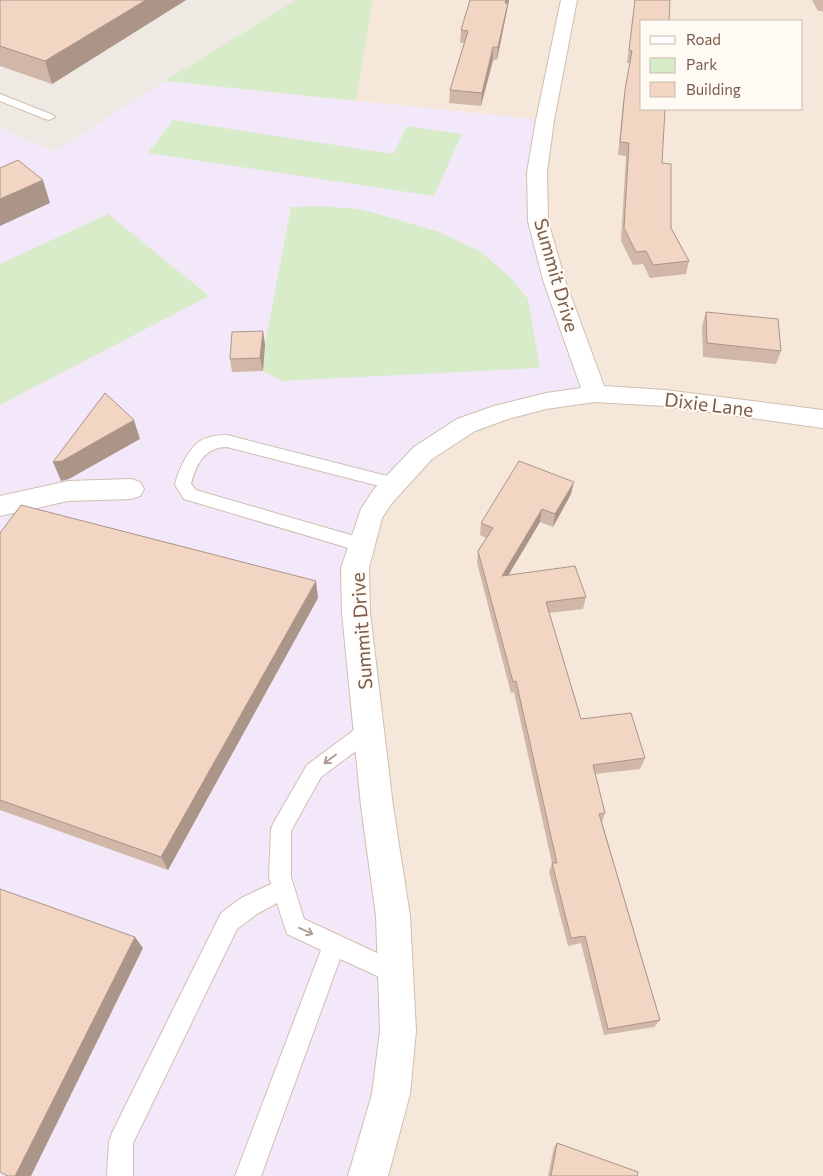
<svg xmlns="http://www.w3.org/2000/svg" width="823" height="1176" font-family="Commissioner,sans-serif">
<rect width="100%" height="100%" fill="#fdf6ec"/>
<path fill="#f5e8da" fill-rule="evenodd" d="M 373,0 L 823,0 L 823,1176 L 368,1176 L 356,613 L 370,516 L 538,221 L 545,121 L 356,101 ZM 642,21 L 802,21 L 802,109 L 642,109 Z"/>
<polygon fill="#efe9e4" points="0,0 296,0 54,152 0,128"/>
<polygon fill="#f3e8fa" points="165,81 545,120 538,221 595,394 466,425 383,496 355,568 393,916 368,1176 0,1176 0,128 54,152"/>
<g fill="#d8ecc9">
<polygon points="296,0 373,0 356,101 165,81"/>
<polygon points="173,120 393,154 407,126 462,134 434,196 148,153"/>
<polygon points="317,206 360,209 399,220 439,232 480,251 513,280 528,299 540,368 282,381 263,371 265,344 291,207"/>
<polygon points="108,214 209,296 0,405 0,264"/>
</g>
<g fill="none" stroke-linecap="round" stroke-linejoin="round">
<g stroke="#d1beb0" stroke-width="2">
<g id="lane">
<polygon points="0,94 53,115 55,117 49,120 45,119 0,101"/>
<path d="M 227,435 L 395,478 L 401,480 L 403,484 L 401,488 L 395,490 L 227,447 C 205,447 196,464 191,484 L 196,490 L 368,540 L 370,545 L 368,550 L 362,552 L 184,499 L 175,485 C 178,471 188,449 200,441 C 208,436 218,435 227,435 Z"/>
<polygon points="369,721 376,724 379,730 376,736 321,777 291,831 291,877 304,919 403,965 406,973 403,981 395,984 340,959 261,1176 235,1176 321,950 287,934 277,903 257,914 237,929 133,1143 133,1176 107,1176 109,1142 112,1133 221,913 241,898 271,884 269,877 271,829 274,822 307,765 362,724"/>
</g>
</g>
<g stroke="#d1beb0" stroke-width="2">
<g id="street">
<polygon points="561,0 577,0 554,120 547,172 548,221 565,280 604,386 665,390 823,410 823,428 665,406 595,402 546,409 508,419 475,431 432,459 392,503 382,518 369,568 370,613 393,806 410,916 416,1031 410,1094 388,1176 348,1176 372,1094 380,1031 376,916 361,806 342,613 341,568 361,509 374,489 414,447 457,419 494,406 546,393 581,388 543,280 528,221 527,172 536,120"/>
<polygon points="131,479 140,482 144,489 140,496 131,499 68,501 0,516 0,496 68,481"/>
</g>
</g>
<use href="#lane" fill="#fff" fill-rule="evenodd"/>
<use href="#street" fill="#fff" fill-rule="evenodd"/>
</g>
<g fill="#d1b7a8">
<polygon points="0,0 186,0 52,84 0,66"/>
<polygon points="470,0 509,0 497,60 493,60 481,106 449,103 450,90 464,43 460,43 461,30"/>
<polygon points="635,0 670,0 642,21 671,228 689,261 686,274 650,278 643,264 633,265 621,241 626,156 618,155 623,103 630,63 627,63"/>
<polygon points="812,0 823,0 823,13 822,11 818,11"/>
<polygon points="706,312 781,351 776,364 703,357 702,326"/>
<polygon points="265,344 263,371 232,372 230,359"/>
<polygon points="571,494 553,527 540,522 508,576 586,597 583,609 549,613 581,719 645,758 640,769 595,774 605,813 602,822 660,1020 654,1027 604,1035 581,943 568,946 549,872 552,863 514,692 511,693 477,563 478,551 486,538 480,535 481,523"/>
<polygon points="0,533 318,598 168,870 0,810"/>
<polygon points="557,1143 637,1176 548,1176 554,1147"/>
</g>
<g fill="#aa9588">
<polygon points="146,0 186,0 52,84 45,61"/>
<polygon points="506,0 509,0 497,60 498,47"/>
<polygon points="493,47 493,60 481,106 482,93"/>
<polygon points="43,180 50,203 0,226 0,199"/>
<polygon points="263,331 265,344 263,371 260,358"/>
<polygon points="134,420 140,439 69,479 61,481 53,462"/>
<polygon points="574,482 571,494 553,527 555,514"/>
<polygon points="542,509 540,522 500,589 502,576"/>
<polygon points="316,581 318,598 168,870 161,857"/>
<polygon points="135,937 143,948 31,1176 15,1176"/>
</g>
<g fill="#f3d5c3" stroke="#aa9588">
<polygon points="0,0 146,0 45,61 0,46"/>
<polygon points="470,0 506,0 505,3 508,3 498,47 493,47 482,93 450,90 468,31 461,30"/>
<polygon points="635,0 670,0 669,21 642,21 642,109 665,109 662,163 671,164 671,228 689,261 653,265 646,251 636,252 624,228 629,143 620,142 625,90 632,51 629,50"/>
<polygon points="18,160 43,180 0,199 0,168"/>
<polygon points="706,312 778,319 781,351 707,343"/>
<polygon points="263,331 260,358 230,359 232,332"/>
<polygon points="105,393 134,420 62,461 53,462"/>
<polygon points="519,461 574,482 555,514 542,509 502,576 575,566 586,597 546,602 581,719 631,713 645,758 593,765 605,813 599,814 660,1020 608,1029 585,936 571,938 552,863 557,863 516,681 513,682 478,551 493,528 481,523"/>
<polygon points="21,505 316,581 161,857 0,800 0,533"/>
<polygon points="0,889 135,937 15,1176 8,1176 0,1172"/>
<polygon points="557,1143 638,1172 637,1176 551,1176"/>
</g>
<defs><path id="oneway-shaft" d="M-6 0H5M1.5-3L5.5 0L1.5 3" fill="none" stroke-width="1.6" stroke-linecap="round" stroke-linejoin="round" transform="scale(1.25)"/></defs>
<g stroke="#af9d94">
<use href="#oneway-shaft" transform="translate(330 759) rotate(143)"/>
<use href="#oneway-shaft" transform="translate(306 931) rotate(25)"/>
</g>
<g text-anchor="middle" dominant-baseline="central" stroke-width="4" stroke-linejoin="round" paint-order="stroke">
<g font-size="19" fill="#7a5c4d" stroke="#fffaf3">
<text transform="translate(557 275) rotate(74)">Summit Drive</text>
<text transform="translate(709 404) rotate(7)">Dixie Lane</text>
<text transform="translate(361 631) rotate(-94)">Summit Drive</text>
</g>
</g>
<rect x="640" y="20" width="162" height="90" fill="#fffaf3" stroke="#cabbb1"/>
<rect x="650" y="36" width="25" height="8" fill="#ffffff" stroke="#cabbb1"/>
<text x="686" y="45" font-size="15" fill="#7a5c4d">Road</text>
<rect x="650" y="58" width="25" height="15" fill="#d8ecc9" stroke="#cabbb1"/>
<text x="686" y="70" font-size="15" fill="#7a5c4d">Park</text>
<rect x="650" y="82" width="25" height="15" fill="#f3d5c3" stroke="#cabbb1"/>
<text x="686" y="95" font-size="15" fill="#7a5c4d">Building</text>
</svg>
